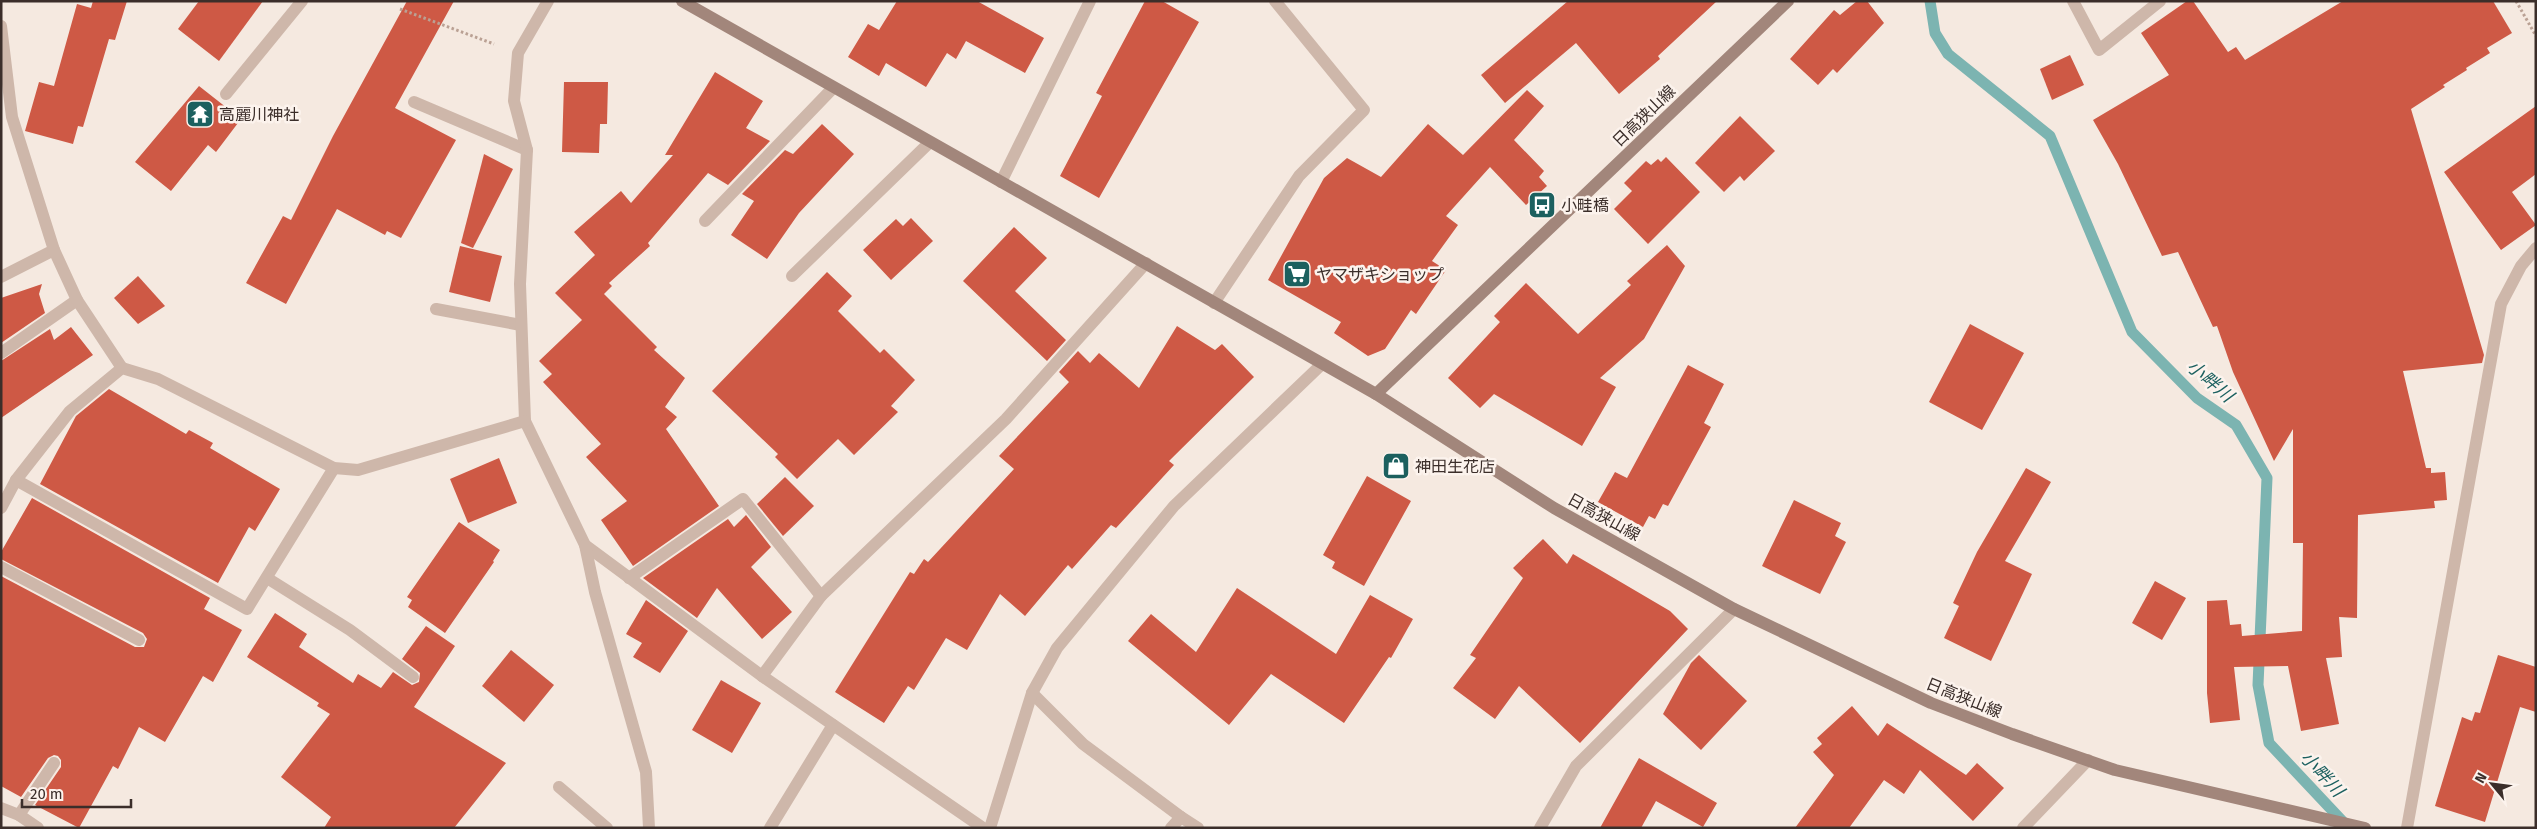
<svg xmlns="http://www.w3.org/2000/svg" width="2537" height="829" font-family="'Fira Sans','Noto Sans JP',sans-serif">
<rect width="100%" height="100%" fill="#f5e9e0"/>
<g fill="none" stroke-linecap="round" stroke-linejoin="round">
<polyline stroke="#7cb4b1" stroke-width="11" points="1930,1 1935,33 1948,54 2050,136 2132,332 2197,398 2236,425 2267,478 2258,685 2269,743 2346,825"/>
</g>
<g fill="#ce5945">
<polygon points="93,1 127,1 115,40 109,39 83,127 78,126 73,144 25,131 39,82 54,86 77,4 91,8"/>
<polygon points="199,1 263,1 219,61 178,29"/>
<polygon points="407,1 454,1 395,108 456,140 401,238 387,231 385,235 337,209 286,304 246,283 283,216 291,220 333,136"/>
<polygon points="897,1 977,1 1044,38 1025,73 966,41 956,59 947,53 926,87 886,63 879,76 848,57 868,24 879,30"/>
<polygon points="1145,1 1162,1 1199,22 1099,198 1060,176 1102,96 1096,93"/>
<polygon points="1568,1 1634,2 1717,1 1658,56 1660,59 1619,94 1576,43 1505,103 1481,75"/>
<polygon points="1857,1 1867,1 1884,23 1837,73 1833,69 1818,85 1790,59 1834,10 1840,15"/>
<polygon points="2187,1 2193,1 2228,52 2236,47 2245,60 2343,1 2493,1 2512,33 2487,48 2490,53 2466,68 2467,70 2443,85 2445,87 2411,109 2484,355 2482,363 2403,371 2426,468 2431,468 2431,473 2445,472 2447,500 2434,501 2435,508 2358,515 2357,618 2339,617 2342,657 2326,658 2339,724 2301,731 2288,666 2234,667 2240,720 2210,723 2207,693 2207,601 2227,600 2230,625 2241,624 2242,636 2302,631 2303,543 2293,543 2293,429 2274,461 2233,372 2217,326 2213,327 2178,252 2162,256 2118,164 2093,120 2169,75 2141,33"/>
<polygon points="2070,55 2084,85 2052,100 2040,69"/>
<polygon points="715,72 763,101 746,128 770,141 728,185 708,173 648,243 650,246 609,283 612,286 604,294 657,347 654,350 685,378 665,407 677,417 666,429 719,506 633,566 601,520 627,501 586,457 601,444 543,382 552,374 539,361 582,320 555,293 595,255 574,232 621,191 631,203 673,155 665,155"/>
<polygon points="564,82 608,82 607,124 600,124 599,153 562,152"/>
<polygon points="199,86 241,119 216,152 208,145 171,191 135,162"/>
<polygon points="1527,90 1544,106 1514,140 1544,171 1539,177 1547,186 1526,205 1490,167 1446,216 1458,225 1432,261 1446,270 1416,314 1411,310 1385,349 1368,356 1334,333 1341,322 1268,280 1324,178 1347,158 1381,177 1428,124 1463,155"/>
<polygon points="2536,106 2536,174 2512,192 2536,225 2501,250 2444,172"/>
<polygon points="1740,116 1775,151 1744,181 1740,176 1724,192 1695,163"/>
<polygon points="822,124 854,154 799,213 767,259 731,235 754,201 742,194 785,150 793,154"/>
<polygon points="484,154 513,169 473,248 461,243"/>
<polygon points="1666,157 1700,192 1648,244 1614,209 1632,191 1624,183 1646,161 1651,165 1658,159 1661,162"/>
<polygon points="911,218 933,241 891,280 863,250 896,219 903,226"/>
<polygon points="1014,227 1047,258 1015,291 1066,340 1047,361 963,281"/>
<polygon points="1667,245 1685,266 1644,339 1600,378 1616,387 1582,446 1494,394 1480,408 1448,378 1500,322 1494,316 1526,283 1578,334 1631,285 1627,281"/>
<polygon points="460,246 502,256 490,302 449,292"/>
<polygon points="827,272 852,296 838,311 880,353 884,349 915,380 891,406 898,412 854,455 838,439 797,479 775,457 778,454 712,391"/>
<polygon points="138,276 165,306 138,324 114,298"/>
<polygon points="42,284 39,294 45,313 1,343 1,298"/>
<polygon points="1970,324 2024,353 1982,430 1929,402"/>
<polygon points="1177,326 1215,350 1222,344 1254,377 1169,461 1174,465 1116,528 1111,525 1072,569 1068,565 1025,616 1000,594 967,650 946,638 914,690 908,686 884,723 835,692 910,572 914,574 924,559 928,562 1014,469 999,456 1069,382 1059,372 1078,351 1090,363 1099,353 1139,388"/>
<polygon points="71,327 93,355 1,418 1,361 50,329 54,340"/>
<polygon points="1688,365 1724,384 1704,423 1711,427 1668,506 1663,504 1655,519 1649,516 1643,527 1598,502 1615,472 1627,478"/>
<polygon points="109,389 186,434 189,430 213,443 210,448 280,489 255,531 249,527 218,583 40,484 76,416"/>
<polygon points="499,458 517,503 468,523 450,479"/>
<polygon points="2026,468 2051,482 2005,561 2032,574 1991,661 1944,638 1959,606 1953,603 1977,552"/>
<polygon points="1367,476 1411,501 1364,586 1332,568 1335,562 1323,555"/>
<polygon points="785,477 814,506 783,536 757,504"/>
<polygon points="32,498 210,598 204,609 242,630 213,682 203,676 165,742 139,727 118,769 113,766 79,828 35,805 61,767 61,760 58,756 54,755 48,758 21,797 1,786 1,576 135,647 144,647 147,639 143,633 1,559 1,552"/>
<polygon points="1794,500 1841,523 1835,536 1846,542 1820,594 1762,566"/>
<polygon points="746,515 771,547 751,567 792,612 762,639 717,588 697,618 643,578 728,519 734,527"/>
<polygon points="459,522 500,550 493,561 494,562 445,633 408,607 412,600 407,597"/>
<polygon points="1543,539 1567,564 1573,554 1670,611 1688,629 1580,743 1519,686 1495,719 1453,688 1476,658 1470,655 1523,578 1513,568"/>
<polygon points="2155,581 2186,598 2162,640 2132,623"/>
<polygon points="1237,588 1336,654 1370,595 1413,619 1391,658 1389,657 1344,723 1271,674 1229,725 1128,641 1151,614 1196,652"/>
<polygon points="646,600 688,631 660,673 633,657 642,643 626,634"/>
<polygon points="275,613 307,634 299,647 353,683 358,674 381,688 393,672 412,685 419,682 420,673 402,659 426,626 455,646 414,707 506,763 454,828 324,828 331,817 281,777 330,714 317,706 319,703 247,657"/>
<polygon points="511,650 554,685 524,722 482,686"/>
<polygon points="1699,655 1747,701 1701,750 1663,714 1691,663"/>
<polygon points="2498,655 2536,667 2536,712 2520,707 2485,822 2435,806 2462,717 2472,721 2475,712 2480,713"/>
<polygon points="721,680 761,703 732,753 692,730"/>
<polygon points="1852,706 1878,736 1887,723 1966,775 1977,763 2004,788 1973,821 1920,770 1904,794 1884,780 1849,828 1795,828 1834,775 1813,752 1822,744 1817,738"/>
<polygon points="1639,758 1717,803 1703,827 1656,801 1641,828 1600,828"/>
</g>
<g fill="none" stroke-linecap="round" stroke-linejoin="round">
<g stroke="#baa194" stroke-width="3" stroke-dasharray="2.5 2.5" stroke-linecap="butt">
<polyline points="2516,1 2536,36"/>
<polyline points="400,9 494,44"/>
</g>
<g stroke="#ceb7aa" stroke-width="12">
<polyline points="226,94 302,1"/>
<polyline points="414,102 527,150"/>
<polyline points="1001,182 1090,1"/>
<polyline points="705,221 833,88"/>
<polyline points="792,276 929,143"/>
<polyline points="1,277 54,250"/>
<polyline points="436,309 521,325"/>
<polyline points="1,353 77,300"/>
<polyline points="1,567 139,640"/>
<polyline points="267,578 350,630 413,677"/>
<polyline points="559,787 607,828"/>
<polyline points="19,815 54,763"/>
<polyline points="770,828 833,725"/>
<polyline points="2023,828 2088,760"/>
</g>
<g stroke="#ceb7aa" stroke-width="12">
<polyline points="548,1 518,53 514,101 527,150 520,284 525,421 585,545 762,676 983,828"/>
<polyline points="2073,1 2099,50 2160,1"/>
<polyline points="1,26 12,117 54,250 77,300 122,368"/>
<polyline points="1214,303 1299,176 1364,110 1275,1"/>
<polyline points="16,480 247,609 334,468"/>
<polyline points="1,508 16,480 70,411 122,368 158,379 334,468 358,470 525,421"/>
<polyline points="585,545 595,592 646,772 649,828"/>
<polyline points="629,578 743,499 821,596"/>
<polyline points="762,676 821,596 1006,419 1146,263"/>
<polyline points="1032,693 1083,744 1181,817"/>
<polyline points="1,808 19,815 38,828"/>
<polyline points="990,828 1032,693 1057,648 1174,506 1321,365"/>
<polyline points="1171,828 1181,817 1198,828"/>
<polyline points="1540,828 1576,766 1734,609"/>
<polyline points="2407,828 2501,304 2521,266 2536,248"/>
</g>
<g stroke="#a2867b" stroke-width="12">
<polyline points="682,1 1376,394 1554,508 1734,609 1931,703 2012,734 2115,770 2365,828"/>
<polyline points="1376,394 1788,1"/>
</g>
</g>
<defs>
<g id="temple-square" transform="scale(1.4375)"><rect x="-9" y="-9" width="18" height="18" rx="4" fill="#1c605f" stroke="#fcf3ed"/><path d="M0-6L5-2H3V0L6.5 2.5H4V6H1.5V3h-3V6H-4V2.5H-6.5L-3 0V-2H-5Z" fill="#fff"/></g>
<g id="bus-square" transform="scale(1.4375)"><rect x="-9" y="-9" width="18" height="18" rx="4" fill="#1c605f" stroke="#fcf3ed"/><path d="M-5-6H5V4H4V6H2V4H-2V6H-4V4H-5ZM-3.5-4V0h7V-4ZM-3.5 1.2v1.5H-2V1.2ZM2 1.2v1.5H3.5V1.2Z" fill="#fff"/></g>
<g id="supermarket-square" transform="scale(1.4375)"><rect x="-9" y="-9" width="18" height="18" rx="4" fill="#1c605f" stroke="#fcf3ed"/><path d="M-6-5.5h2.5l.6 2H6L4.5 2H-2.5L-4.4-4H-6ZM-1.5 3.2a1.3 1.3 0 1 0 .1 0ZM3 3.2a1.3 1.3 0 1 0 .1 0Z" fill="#fff"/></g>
<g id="shop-square" transform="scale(1.4375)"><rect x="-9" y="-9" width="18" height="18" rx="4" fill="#1c605f" stroke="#fcf3ed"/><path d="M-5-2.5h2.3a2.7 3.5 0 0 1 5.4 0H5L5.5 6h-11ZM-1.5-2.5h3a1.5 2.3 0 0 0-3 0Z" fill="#fff"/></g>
</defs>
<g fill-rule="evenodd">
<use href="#temple-square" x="200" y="114"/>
<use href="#bus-square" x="1542" y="205"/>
<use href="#supermarket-square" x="1297" y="274"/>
<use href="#shop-square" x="1396" y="466"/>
</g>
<g text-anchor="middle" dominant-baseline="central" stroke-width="5" stroke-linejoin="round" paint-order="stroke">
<g font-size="16" fill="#3b2e2a" stroke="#fcf3ed" text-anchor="start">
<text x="219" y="114">高麗川神社</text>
<text x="1561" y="205">小畦橋</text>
<text x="1316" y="274">ヤマザキショップ</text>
<text x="1415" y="466">神田生花店</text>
</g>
<g font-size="16" fill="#3b2e2a" stroke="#fcf3ed">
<text transform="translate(1644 116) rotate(-44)">日高狭山線</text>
<text transform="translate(1604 517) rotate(29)">日高狭山線</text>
<text transform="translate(1964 698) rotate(22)">日高狭山線</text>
</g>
<g font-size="18" font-style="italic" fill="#1c605f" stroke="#fcf3ed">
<text transform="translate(2210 381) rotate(40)">小畔川</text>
<text transform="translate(2322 774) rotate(47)">小畔川</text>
</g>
</g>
<rect width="2537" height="829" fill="none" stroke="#3b2e2a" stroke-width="5"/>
<g transform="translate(2492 784) rotate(299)" stroke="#fcf3ed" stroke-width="4" paint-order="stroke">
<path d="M0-4L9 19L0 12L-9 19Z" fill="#3b2e2a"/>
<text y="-8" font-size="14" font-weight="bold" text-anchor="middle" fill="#3b2e2a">N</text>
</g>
<path d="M22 799v8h109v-8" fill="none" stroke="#3b2e2a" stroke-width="2.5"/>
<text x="30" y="799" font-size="15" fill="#3b2e2a" stroke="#fcf3ed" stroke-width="4" paint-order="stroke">20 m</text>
</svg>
